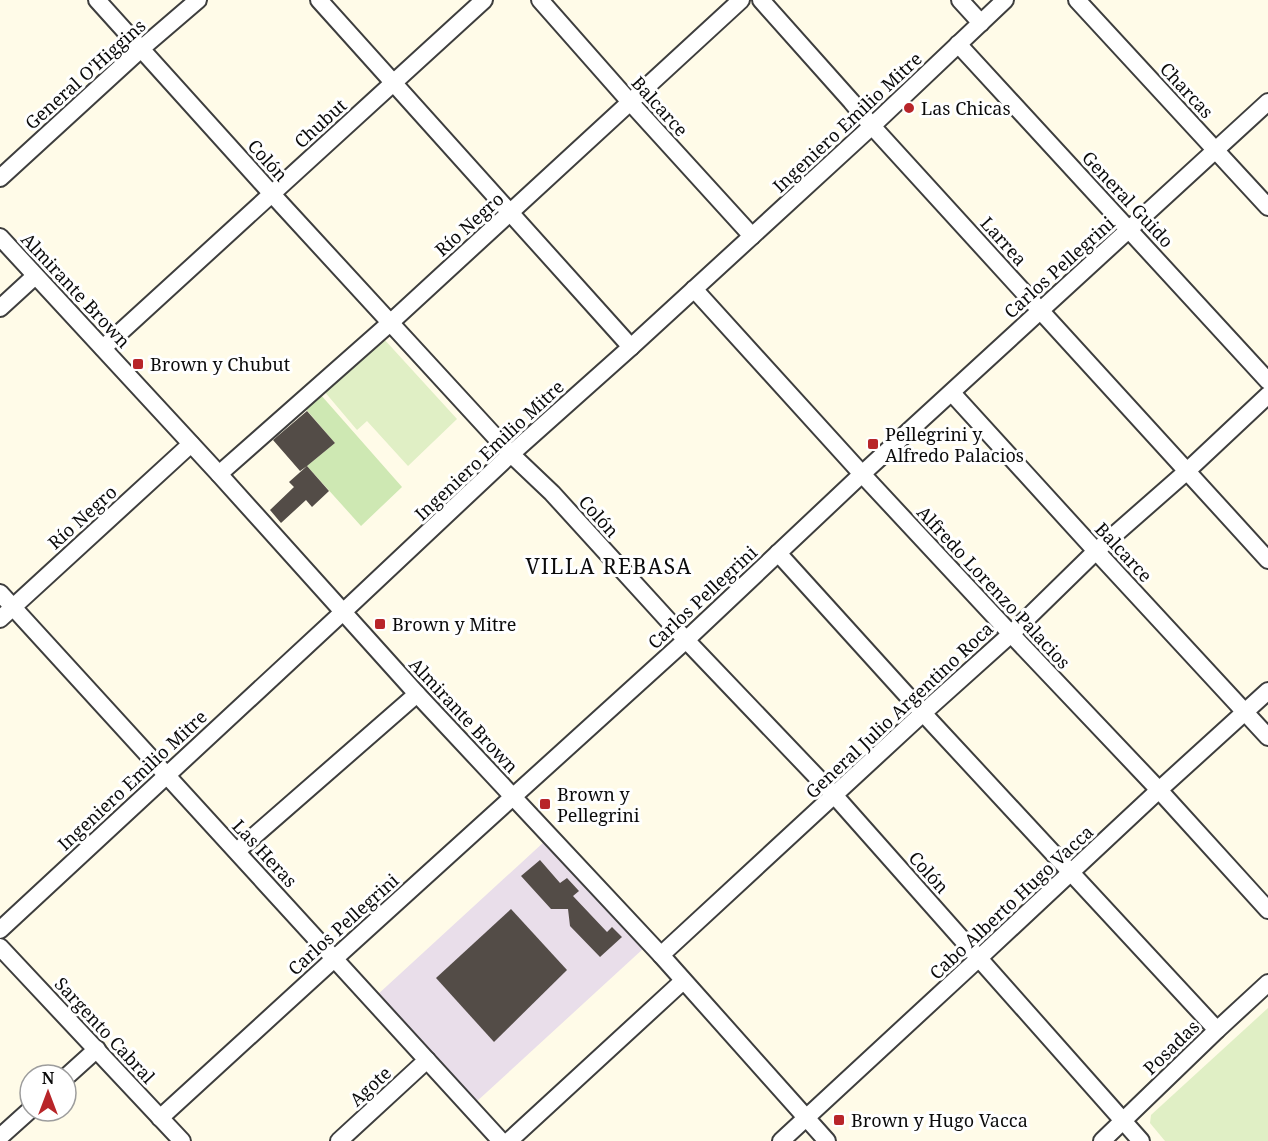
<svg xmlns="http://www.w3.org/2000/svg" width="1268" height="1141" font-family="'Noto Serif',serif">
<rect width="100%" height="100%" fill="#fffbe8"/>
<polygon fill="#e9deea" points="545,841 644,948 475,1103 376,996"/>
<polygon fill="#cee8b3" points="320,394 402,487 361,526 307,466 335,443 305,408"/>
<g fill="#e0efc5">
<polygon points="383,338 457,419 408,466 367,421 357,430 324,391"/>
<polygon points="1268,1008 1268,1141 1165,1141 1150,1123 1151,1115"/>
</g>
<g fill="#534c47">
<polygon points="307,411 335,443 307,466 329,491 312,507 306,500 281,523 270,510 294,487 289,482 307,466 300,471 273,440"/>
<polygon points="540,860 560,883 567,878 579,891 573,896 607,932 612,927 622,937 600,957 570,926 568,909 551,909 521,876"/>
<polygon points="511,909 567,970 494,1042 436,978"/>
</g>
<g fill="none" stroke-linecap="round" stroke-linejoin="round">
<g stroke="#3e3e3e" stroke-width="20">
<g id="minor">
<polyline points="97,0 272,194 511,454 552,493 686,640 835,796 1141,1141"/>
<polyline points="319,0 631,347"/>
<polyline points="540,0 630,102 752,236"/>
<polyline points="761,0 851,101 872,126 1268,560"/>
<polyline points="960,0 981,23"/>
<polyline points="1077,0 1268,207"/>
<polyline points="958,44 1268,381"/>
<polyline points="0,178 142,48 198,0"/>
<polyline points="0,237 219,474 417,694 661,955 827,1141"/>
<polyline points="694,289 862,474 1011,634 1159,790 1268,910"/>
<polyline points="0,308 35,276"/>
<polyline points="103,348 484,0"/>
<polyline points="952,393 1096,551 1268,737"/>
<polyline points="219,474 390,323 741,0"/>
<polyline points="778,553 923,713 1217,1030"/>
<polyline points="0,593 501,1141"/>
<polyline points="0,619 191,444"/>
<polyline points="237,851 417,694"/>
<polyline points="0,930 343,612 511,454 631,347 872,126 1005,0"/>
<polyline points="0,947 182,1141"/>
<polyline points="661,955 923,713 1011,634 1096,551 1186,472 1268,395"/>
<polyline points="66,1077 97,1049"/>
<polyline points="160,1118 334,959 686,640 862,474 1268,102"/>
<polyline points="0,1137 30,1110"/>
<polyline points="339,1141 427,1060"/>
<polyline points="509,1141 683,981"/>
<polyline points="781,1141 979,958 1159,790 1268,691"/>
<polyline points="1102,1141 1217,1030 1268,983"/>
</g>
</g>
<use href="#minor" stroke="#fff" stroke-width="16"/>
</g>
<g fill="#b82529" stroke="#fff" stroke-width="2">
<circle cx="909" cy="108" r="6"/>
<rect x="132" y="358" width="12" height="12" rx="3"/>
<rect x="867" y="438" width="12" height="12" rx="3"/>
<rect x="374" y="618" width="12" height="12" rx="3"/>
<rect x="539" y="798" width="12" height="12" rx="3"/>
<rect x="833" y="1114" width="12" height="12" rx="3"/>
</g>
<g text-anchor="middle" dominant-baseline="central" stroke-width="6" stroke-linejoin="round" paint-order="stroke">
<g font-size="18" fill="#0b0b0b" stroke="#fff">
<text transform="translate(85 74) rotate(-42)">General O'Higgins</text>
<text transform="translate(1187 90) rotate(47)">Charcas</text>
<text transform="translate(660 106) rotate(48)">Balcarce</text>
<text transform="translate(847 122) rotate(-43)">Ingeniero Emilio Mitre</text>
<text transform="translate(320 123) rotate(-42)">Chubut</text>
<text transform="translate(268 160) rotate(48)">Colón</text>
<text transform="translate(1128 199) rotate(47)">General Guido</text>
<text transform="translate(469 224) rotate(-42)">Río Negro</text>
<text transform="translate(1004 241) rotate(48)">Larrea</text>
<text transform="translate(1059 267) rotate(-42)">Carlos Pellegrini</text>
<text transform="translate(76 290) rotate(47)">Almirante Brown</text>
<text transform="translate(489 450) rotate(-43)">Ingeniero Emilio Mitre</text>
<text transform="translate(599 516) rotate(48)">Colón</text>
<text transform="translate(82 517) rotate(-42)">Río Negro</text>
<text transform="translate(1124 552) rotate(47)">Balcarce</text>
<text transform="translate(994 587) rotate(47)">Alfredo Lorenzo Palacios</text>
<text transform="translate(702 597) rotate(-43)">Carlos Pellegrini</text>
<text transform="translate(899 710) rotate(-43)">General Julio Argentino Roca</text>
<text transform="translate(464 715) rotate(47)">Almirante Brown</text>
<text transform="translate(132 780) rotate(-43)">Ingeniero Emilio Mitre</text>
<text transform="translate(265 853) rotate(47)">Las Heras</text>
<text transform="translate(929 872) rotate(48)">Colón</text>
<text transform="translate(1011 902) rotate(-43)">Cabo Alberto Hugo Vacca</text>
<text transform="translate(343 924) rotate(-42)">Carlos Pellegrini</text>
<text transform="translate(105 1030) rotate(47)">Sargento Cabral</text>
<text transform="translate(1171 1047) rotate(-44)">Posadas</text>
<text transform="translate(370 1086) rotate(-43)">Agote</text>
</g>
<g font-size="18" fill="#0b0b0b" stroke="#fff" text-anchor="start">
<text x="921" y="108">Las Chicas</text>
<text x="150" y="364">Brown y Chubut</text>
<text x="885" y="434">Pellegrini y<tspan x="885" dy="21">Alfredo Palacios</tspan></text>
<text x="392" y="624">Brown y Mitre</text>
<text x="557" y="794">Brown y<tspan x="557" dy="21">Pellegrini</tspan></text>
<text x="851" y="1120">Brown y Hugo Vacca</text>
</g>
<g font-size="21" letter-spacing="1.5" fill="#0b0b0b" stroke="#fff">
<text x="609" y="566">VILLA REBASA</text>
</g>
</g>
<g transform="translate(48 1093)"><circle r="28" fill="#ffffff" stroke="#9d9d9d" stroke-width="1.5"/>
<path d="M0-4.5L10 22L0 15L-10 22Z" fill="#b82529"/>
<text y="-9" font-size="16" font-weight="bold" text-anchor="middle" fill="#0b0b0b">N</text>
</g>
</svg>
